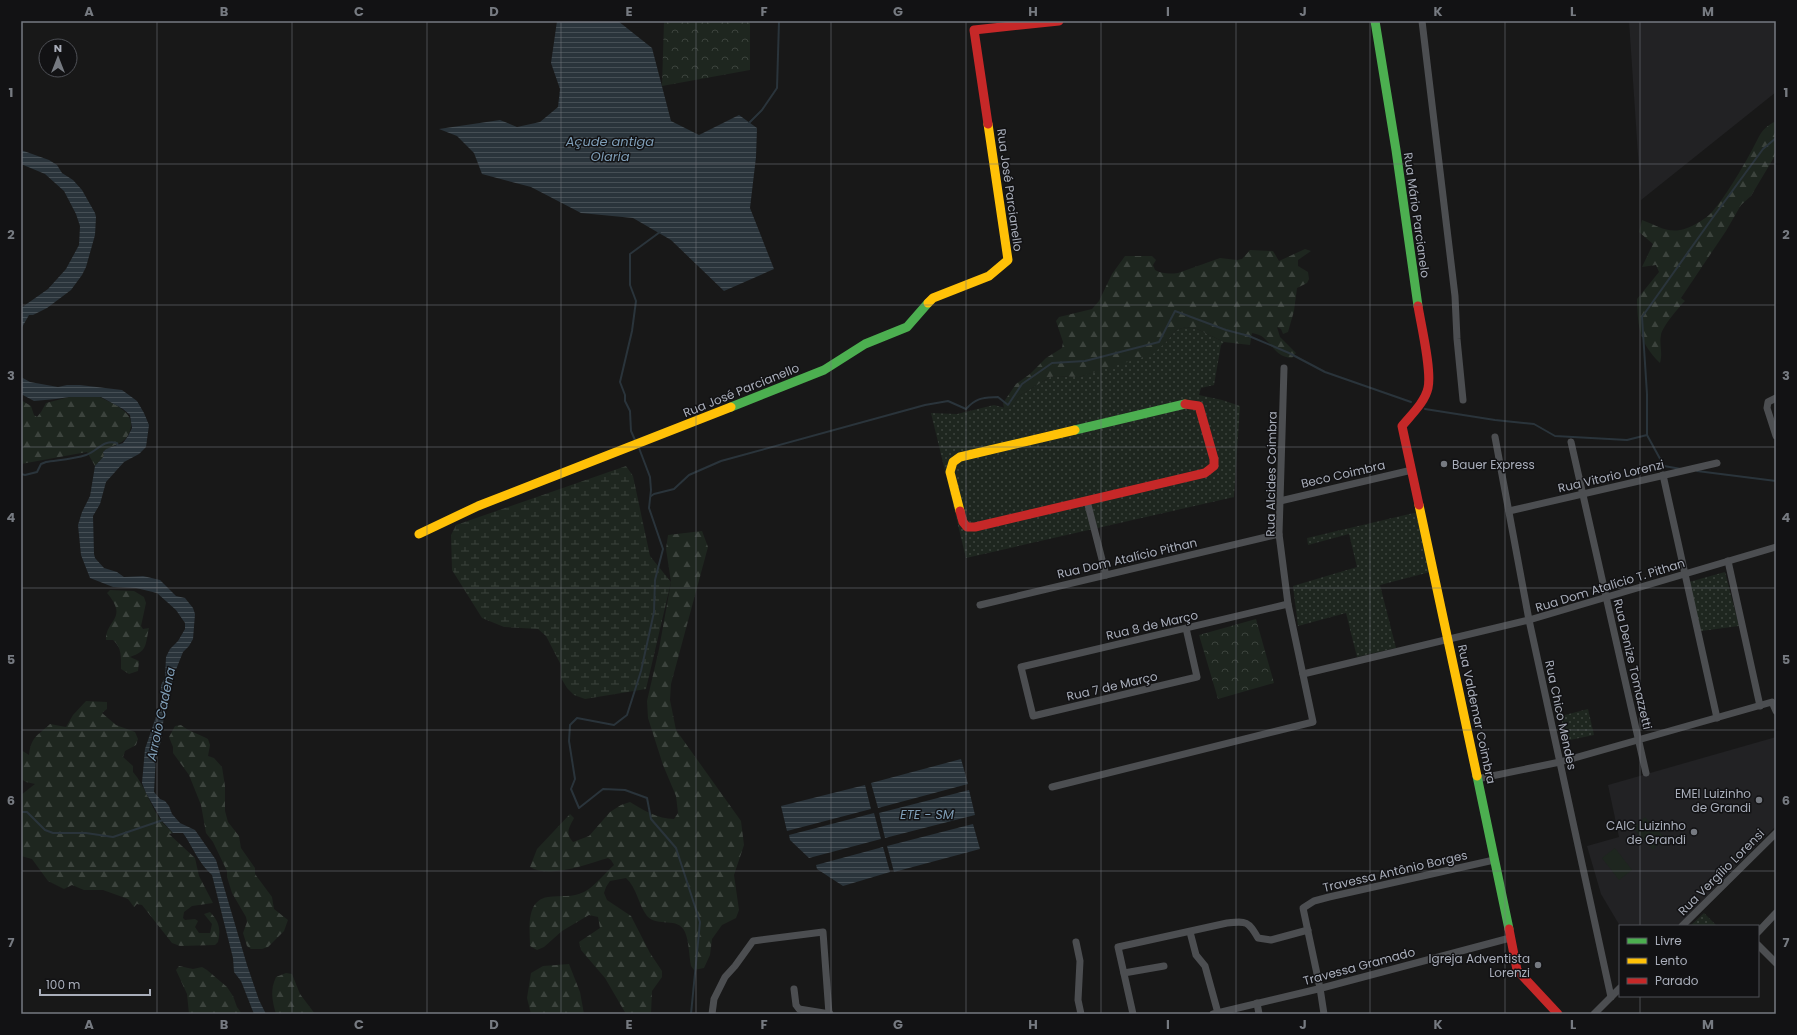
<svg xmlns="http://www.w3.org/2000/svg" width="1797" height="1035" font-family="Poppins,sans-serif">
<defs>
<pattern id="grass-dots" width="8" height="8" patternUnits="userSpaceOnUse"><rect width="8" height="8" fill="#1e261f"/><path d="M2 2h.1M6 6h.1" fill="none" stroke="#3c433d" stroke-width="1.8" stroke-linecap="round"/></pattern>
<pattern id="forest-firs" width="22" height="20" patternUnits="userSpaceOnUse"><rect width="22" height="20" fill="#1e261f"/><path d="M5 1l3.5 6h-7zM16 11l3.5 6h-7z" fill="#3c433d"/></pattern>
<pattern id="wetland-marsh" width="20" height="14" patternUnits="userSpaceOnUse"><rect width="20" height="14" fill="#1e261f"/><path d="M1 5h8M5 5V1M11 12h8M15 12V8" fill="none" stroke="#3c433d"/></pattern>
<pattern id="park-crowns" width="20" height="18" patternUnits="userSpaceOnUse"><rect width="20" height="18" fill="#1e261f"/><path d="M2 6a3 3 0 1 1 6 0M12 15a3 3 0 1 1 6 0" fill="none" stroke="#3c433d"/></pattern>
<pattern id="water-rules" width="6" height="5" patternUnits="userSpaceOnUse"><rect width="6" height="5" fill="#2a343b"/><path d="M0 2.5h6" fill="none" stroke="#464f55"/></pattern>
</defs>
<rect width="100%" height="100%" fill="#181818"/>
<g fill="#222224">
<polygon points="1629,21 1776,21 1776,92 1641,200"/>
<polygon points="1776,737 1776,826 1678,926 1620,926 1601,894 1587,846 1619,837 1608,785"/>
</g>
<g fill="url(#grass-dots)">
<polygon points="1186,327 1197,329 1224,342 1221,345 1214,385 1201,388 1199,395 1222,400 1240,406 1234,497 966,558 931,413 957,414 994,405 1009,409 1019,396 1050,377 1056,376 1079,377 1121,363 1165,343 1176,330"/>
<polygon points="1418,512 1430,572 1380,585 1396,648 1357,657 1346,613 1298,626 1293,586 1357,567 1349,534 1308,545 1307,538"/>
<polygon points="1725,572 1739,626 1701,631 1689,582"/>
<polygon points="1588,709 1594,735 1565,741 1561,716"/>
<polygon points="1704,913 1717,926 1690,926"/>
</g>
<g fill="url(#forest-firs)">
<path d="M 1776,121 L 1776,154 L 1751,196 L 1741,205 L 1726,231 L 1681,298 L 1685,301 C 1679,307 1662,327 1661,335 C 1659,344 1663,352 1660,363 C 1639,342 1638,328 1637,299 L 1659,272 L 1656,265 L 1642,267 L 1653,244 L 1639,232 L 1642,220 C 1653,224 1667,233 1680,230 C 1689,229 1706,219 1712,212 C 1724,199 1743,167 1752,150 C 1760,136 1760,129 1776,121 Z"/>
<path d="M 1305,249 L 1311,251 L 1298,260 L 1298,266 L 1308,272 L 1309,279 L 1307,283 L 1297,288 L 1294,311 L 1288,332 L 1283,334 L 1281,329 L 1277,327 L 1280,337 L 1296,353 L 1292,358 C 1277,357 1274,347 1264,338 C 1261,335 1256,334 1252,333 L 1250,345 L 1224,342 L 1197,329 L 1186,327 L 1176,330 L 1165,343 L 1153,354 L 1079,377 L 1056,376 L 1050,377 L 1019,396 L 1009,409 L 1004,408 L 1003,403 L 1016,384 L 1030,374 L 1046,358 L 1062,348 L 1063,342 L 1056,321 L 1059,317 L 1092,309 L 1099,301 L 1112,274 L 1125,256 L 1152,256 L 1156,260 L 1153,265 L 1155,270 C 1162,274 1170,274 1178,273 L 1220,258 L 1237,260 L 1242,259 L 1250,250 L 1273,251 L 1279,261 Z"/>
<path d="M 69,397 C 78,397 90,395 100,397 C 104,399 109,402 114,404 C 126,411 137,420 128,435 C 122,446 111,444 103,452 L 104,456 L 95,466 L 87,452 L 21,464 L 21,400 L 31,406 L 34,415 L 37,417 L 41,412 L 46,403 Z"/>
<path d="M 702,531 L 708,547 L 671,684 L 670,700 L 676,730 L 741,821 L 744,845 L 734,875 L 739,910 L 736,918 L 722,925 L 712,939 L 710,955 L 704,968 L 694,970 L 691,966 C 689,956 689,941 685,932 C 678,916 658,928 647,916 C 638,904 637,888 626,878 L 610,881 L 606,887 L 604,893 L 607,900 L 631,916 L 650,953 L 662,971 L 662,977 L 652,991 L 651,1014 L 626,1014 L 605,978 L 581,950 L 579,942 L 600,928 L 598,917 L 589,915 L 562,931 L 544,947 L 537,950 L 530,946 C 530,931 525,900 548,897 C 561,895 572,898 584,892 C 595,886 605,873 614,865 L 611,860 L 608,858 C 587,864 549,879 530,867 L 537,849 L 570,814 L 574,818 C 569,828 565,833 573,842 L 589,836 L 610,812 L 621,805 L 630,802 C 643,810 658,819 674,819 L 678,813 L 676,796 L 663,765 L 648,718 L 647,701 L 659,649 L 671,582 L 666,549 L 668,535 Z"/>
<path d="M 110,590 L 134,591 L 144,597 L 146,603 L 141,626 L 143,629 L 149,628 C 145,645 148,651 130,657 L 139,661 L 138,671 L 129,674 L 121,669 C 121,657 122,648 113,640 L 106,640 C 106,619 129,619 107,593 Z"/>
<path d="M 86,701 L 107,702 L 107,709 L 102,713 L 116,725 L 135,732 L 138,739 L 136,745 L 125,751 L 123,757 L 133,766 L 133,772 C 146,787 150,806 162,822 C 165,826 170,829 173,833 L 169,834 L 195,858 L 199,876 L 213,903 L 192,906 L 184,912 L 183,918 L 185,920 L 195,919 L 198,921 L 195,927 L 199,933 L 210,933 L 212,924 L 204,914 L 210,912 C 219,921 221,929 218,942 L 215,945 L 180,946 L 172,943 L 142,905 L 137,904 L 134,907 L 128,899 L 103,890 L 84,890 L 72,885 L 64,889 L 48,881 L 32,859 L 21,856 L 21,795 L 35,784 L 26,782 L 21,779 L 21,750 L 29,755 C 31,737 37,736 50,724 L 66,727 L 73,715 Z"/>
<path d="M 181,725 C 190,732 199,734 208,739 L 210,745 L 208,756 L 214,758 L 222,767 L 225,786 L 225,811 L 228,822 L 239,836 L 241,848 L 255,868 L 255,874 L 272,897 L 274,909 L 288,920 L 284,931 L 268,947 L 262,949 L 251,949 L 247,946 L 243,933 L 247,922 L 246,917 L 232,893 L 227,877 L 227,871 L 213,842 L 206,833 L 201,805 L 189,775 L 173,753 L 173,747 L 169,737 L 175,726 Z"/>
<polygon points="569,964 580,992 584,1014 531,1014 527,998 531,973 543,966"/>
<polygon points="179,966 193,969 202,967 207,970 227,987 233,996 237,1007 242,1014 189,1014 187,994 176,970"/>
<path d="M 286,973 L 292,974 L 300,994 L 315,1014 L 276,1014 C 272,1000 270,990 276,977 Z"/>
</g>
<polygon fill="url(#wetland-marsh)" points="626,466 633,476 650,556 671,582 646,689 585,699 574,695 567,688 561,678 561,665 546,636 538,629 504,627 482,618 452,570 451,535 456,525"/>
<g fill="url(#park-crowns)">
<polygon points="664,21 750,21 750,70 662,86"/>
<polygon points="1256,619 1274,683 1218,699 1199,635"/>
</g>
<g fill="#1e261f">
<polygon points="1645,817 1665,838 1653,850 1633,828"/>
<polygon points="1615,848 1632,870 1619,880 1602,858"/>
</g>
<g fill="url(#water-rules)">
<polygon points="557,21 618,21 652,48 671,121 699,135 739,115 757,128 756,157 750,208 774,269 724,291 671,240 633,218 581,213 531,187 482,174 474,153 457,136 439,129 500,120 517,127 540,122 558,107 560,89 551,63"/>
<polygon points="21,150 49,160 57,165 62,173 73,180 82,190 95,213 96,217 95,235 86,267 82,275 71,290 47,308 33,315 29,315 21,329 21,308 48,289 66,269 79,245 80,226 76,214 64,191 45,174 21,164"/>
<path d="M 21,377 L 30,382 L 58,387 L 67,385 L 80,385 L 122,390 L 137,401 L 144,413 L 149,425 L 146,447 L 139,454 L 124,462 L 106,482 L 100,504 L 93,516 L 94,554 L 95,558 L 104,568 L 117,572 L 124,577 L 143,576 L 160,580 L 176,596 L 185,598 L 193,608 L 195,614 L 193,639 L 189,646 L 183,652 L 175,672 L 164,715 L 161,741 L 156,755 L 154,792 L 160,799 L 165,801 L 169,806 L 172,814 L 180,823 L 195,830 L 216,860 L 247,965 L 259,1000 L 266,1014 L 254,1014 L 241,981 L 234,972 L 233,958 L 212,875 C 199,864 193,847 183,833 L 173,833 L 162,821 L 146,793 L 142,783 L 145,749 L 158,711 L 161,707 L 161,685 L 165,678 L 166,657 L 170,649 L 178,641 L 185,629 L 185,623 L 176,610 L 157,593 L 136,588 L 113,587 L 90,578 L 81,555 L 78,525 L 82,512 L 90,496 L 95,466 L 104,456 L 103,452 L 106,449 L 123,443 L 128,436 L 132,428 L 130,415 L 123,409 L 101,397 L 69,397 L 56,399 L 34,401 L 21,394 Z"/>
<polygon points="961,759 968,784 878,808 871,783"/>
<polygon points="865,785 871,809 787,831 781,806"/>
<polygon points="969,790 975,815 885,838 879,813"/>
<polygon points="874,813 881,839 809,858 790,840 789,835"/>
<polygon points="973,824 980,849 894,872 887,846"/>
<polygon points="883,847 890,872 843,886 817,869 816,865"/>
</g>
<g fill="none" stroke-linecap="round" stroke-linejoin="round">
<g stroke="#2a343b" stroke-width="2">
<polyline points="748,124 762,110 777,88 779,21"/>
<polyline points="1425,409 1495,420 1534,424 1555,436 1627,440 1647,435"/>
<polyline points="635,440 631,431 630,411 625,401 625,395 620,382 632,331 636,301 630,285 630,254 660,232"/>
<polyline points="639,448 650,477 651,490 649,508 663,549 655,580 654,612 641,671 627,715 614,725 577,718 570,725 569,741 575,779 571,789 579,808 603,789 625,790 647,798 651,819 676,848 700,922 691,1014"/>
<polyline points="1681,469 1664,466 1647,435 1647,394 1642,317 1711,220 1763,149 1776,138"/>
<polyline points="1697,471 1776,481"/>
<path d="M 21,474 L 25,475 L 37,472 L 41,464 L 46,462 C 59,460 74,459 86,455 C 98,451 103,439 117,443 L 118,446"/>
<path d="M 651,496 L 654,494 L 674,489 L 689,475 L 721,461 L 925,405 L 948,401 L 966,409 C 977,397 983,398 998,397 L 1008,405 L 1022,384 L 1052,363 L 1085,361 L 1159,342 L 1175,311 L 1226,330 L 1249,336 L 1289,353 L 1325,372 L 1411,402"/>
<polyline points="21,812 27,812 45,830 53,833 86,833 113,837 163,820"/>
</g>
<g stroke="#4c4e51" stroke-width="7">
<polyline points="1422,21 1455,296 1457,339 1463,400"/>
<polyline points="1776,398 1768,402 1767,408 1776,436"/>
<polyline points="1495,437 1529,620 1611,997"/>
<polyline points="1571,442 1646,773"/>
<polyline points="1663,475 1717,718"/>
<polyline points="1087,501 1106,575"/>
<polyline points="1280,501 1412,470"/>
<polyline points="1509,511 1717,463"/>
<polyline points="1728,561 1760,706"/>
<polyline points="980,605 1279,534"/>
<polyline points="1186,628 1197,677 1033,716 1021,667 1288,604"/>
<polyline points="1303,674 1529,620 1776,547"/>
<polyline points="1477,779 1560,762 1772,702 1776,711"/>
<polyline points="1052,787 1313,722 1288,604 1279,534 1284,368"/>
<polyline points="1682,926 1776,833"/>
<polyline points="1190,932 1196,955 1205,966 1218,1013"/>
<polyline points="1758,932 1776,913"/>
<polyline points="1076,942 1080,961 1078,1000 1081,1014"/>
<polyline points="1758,945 1776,963"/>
<polyline points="1124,973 1164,966"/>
<polyline points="794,989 796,1005 799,1009 830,1014"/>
<polyline points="1257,1003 1259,1014"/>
<polyline points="712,1014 714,999 725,977 735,966 753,941 823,932 829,1014"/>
<path d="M 1133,1014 L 1118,947 L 1227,923 C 1247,921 1248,921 1258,938 L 1271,940 L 1308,930"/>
<polyline points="1213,1014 1318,989 1510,938"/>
<polyline points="1324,1014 1320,988 1303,908 1314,901 1329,897 1494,860"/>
<polyline points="1594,1014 1620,988"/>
</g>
<g stroke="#4caf50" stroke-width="9">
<polyline points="1375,21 1396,150 1418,306"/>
<polyline points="731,407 824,370 865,344 907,327 928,303"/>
<polyline points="1075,430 1185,404"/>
<polyline points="1477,776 1509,929"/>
</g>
<g stroke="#ffc107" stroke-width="9">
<polyline points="928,303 933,298 989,276 1008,260 988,124"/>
<polyline points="1419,505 1477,776"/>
<polyline points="960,511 950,472 953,462 960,457 1075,430"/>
<polyline points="419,534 478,506 731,407"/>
</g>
<g stroke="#c62828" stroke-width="9">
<polyline points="988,124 974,30 1059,21"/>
<path d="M 1418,306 C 1421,325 1432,370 1428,388 C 1425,402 1411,415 1402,426 L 1419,505"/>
<polyline points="960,511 963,522 967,527 975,527 1205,473 1214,466 1214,459 1199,406 1185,404"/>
<polyline points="1509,929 1517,970 1558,1014"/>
</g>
</g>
<path fill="none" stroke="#767a81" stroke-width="1" stroke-opacity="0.55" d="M 157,21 L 157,1014M 292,21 L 292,1014M 427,21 L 427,1014M 561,21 L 561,1014M 696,21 L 696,1014M 831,21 L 831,1014M 966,21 L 966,1014M 1101,21 L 1101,1014M 1236,21 L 1236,1014M 1370,21 L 1370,1014M 1505,21 L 1505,1014M 1640,21 L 1640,926M 21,164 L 1776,164M 21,305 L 1776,305M 21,447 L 1776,447M 21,588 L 1776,588M 21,730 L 1776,730M 21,871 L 1776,871M 1640,996 L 1640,1014"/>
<g fill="#767a81" stroke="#121214" stroke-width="1.5">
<circle cx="1444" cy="464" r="4"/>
<circle cx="1759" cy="800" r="4"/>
<circle cx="1694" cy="832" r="4"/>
<circle cx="1538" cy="965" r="4"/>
</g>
<g text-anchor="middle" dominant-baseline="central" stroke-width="3" stroke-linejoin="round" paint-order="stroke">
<g font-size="12" fill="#a9aeba" stroke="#121214">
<text transform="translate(1010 190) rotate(82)">Rua José Parcianello</text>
<text transform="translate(1417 215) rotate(82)">Rua Mário Parcianelo</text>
<text transform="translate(741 390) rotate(-22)">Rua José Parcianello</text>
<text transform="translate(1271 474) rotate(-89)">Rua Alcides Coimbra</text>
<text transform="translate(1343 474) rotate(-13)">Beco Coimbra</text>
<text transform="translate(1611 476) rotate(-13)">Rua Vitorio Lorenzi</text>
<text transform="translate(1127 558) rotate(-13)">Rua Dom Atalício Pithan</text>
<text transform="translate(1610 585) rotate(-17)">Rua Dom Atalício T. Pithan</text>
<text transform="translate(1152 625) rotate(-13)">Rua 8 de Março</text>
<text transform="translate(1633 664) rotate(77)">Rua Denize Tomazzetti</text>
<text transform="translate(1112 686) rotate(-13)">Rua 7 de Março</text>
<text transform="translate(1477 714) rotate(78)">Rua Valdemar Coimbra</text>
<text transform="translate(1561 715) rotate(78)">Rua Chico Mendes</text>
<text transform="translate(1395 871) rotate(-13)">Travessa Antônio Borges</text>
<text transform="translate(1721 872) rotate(-45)">Rua Vergílio Lorensi</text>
<text transform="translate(1359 966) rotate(-15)">Travessa Gramado</text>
</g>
<g font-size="12" fill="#a9aeba" stroke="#121214" text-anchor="end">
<text x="1452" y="464" text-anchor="start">Bauer Express</text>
<text x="1751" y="793">EMEI Luizinho<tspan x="1751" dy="14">de Grandi</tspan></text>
<text x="1686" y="825">CAIC Luizinho<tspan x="1686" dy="14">de Grandi</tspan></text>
<text x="1530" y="958">Igreja Adventista<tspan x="1530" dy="14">Lorenzi</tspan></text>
</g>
<g font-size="13" font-style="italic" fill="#7e9db6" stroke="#121214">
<text x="610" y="141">Açude antiga<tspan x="610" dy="15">Olaria</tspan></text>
<text transform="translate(161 714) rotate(-78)">Arroio Cadena</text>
<text x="927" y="814">ETE - SM</text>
</g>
</g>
<rect width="1797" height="1035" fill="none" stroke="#121214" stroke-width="44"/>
<rect x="1619" y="925" width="140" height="72" fill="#121214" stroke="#4e5056"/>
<rect x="1627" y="938" width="20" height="6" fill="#4caf50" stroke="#4e5056"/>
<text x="1655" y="945" font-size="12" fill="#a9aeba">Livre</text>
<rect x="1627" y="958" width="20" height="6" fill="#ffc107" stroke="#4e5056"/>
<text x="1655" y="965" font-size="12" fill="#a9aeba">Lento</text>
<rect x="1627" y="978" width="20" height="6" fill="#c62828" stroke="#4e5056"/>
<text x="1655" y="985" font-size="12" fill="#a9aeba">Parado</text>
<g transform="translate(58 58)"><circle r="19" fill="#121214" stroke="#4e5056"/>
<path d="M0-3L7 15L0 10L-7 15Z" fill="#767a81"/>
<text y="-6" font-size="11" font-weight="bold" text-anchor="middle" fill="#a9aeba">N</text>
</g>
<path d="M40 989v6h110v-6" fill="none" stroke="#a9aeba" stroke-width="2"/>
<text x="46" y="989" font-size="12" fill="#a9aeba" stroke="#121214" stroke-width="3" paint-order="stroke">100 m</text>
<rect x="22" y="22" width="1753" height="991" fill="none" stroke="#767a81" stroke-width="1.5"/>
<g font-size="13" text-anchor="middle" font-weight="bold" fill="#767a81">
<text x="89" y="16">A</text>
<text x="224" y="16">B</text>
<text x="359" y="16">C</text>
<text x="494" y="16">D</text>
<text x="629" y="16">E</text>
<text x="764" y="16">F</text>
<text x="898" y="16">G</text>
<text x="1033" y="16">H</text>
<text x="1168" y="16">I</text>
<text x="1303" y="16">J</text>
<text x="1438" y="16">K</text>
<text x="1573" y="16">L</text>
<text x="1708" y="16">M</text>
<text x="11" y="97">1</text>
<text x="1786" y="97">1</text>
<text x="11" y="239">2</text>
<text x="1786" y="239">2</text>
<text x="11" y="380">3</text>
<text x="1786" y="380">3</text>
<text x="11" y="522">4</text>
<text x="1786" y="522">4</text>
<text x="11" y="664">5</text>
<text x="1786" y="664">5</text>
<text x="11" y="805">6</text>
<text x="1786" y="805">6</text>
<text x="11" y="947">7</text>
<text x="1786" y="947">7</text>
<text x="89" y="1029">A</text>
<text x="224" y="1029">B</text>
<text x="359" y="1029">C</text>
<text x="494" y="1029">D</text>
<text x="629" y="1029">E</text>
<text x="764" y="1029">F</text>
<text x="898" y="1029">G</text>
<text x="1033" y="1029">H</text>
<text x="1168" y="1029">I</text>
<text x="1303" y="1029">J</text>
<text x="1438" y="1029">K</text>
<text x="1573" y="1029">L</text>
<text x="1708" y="1029">M</text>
</g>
</svg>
